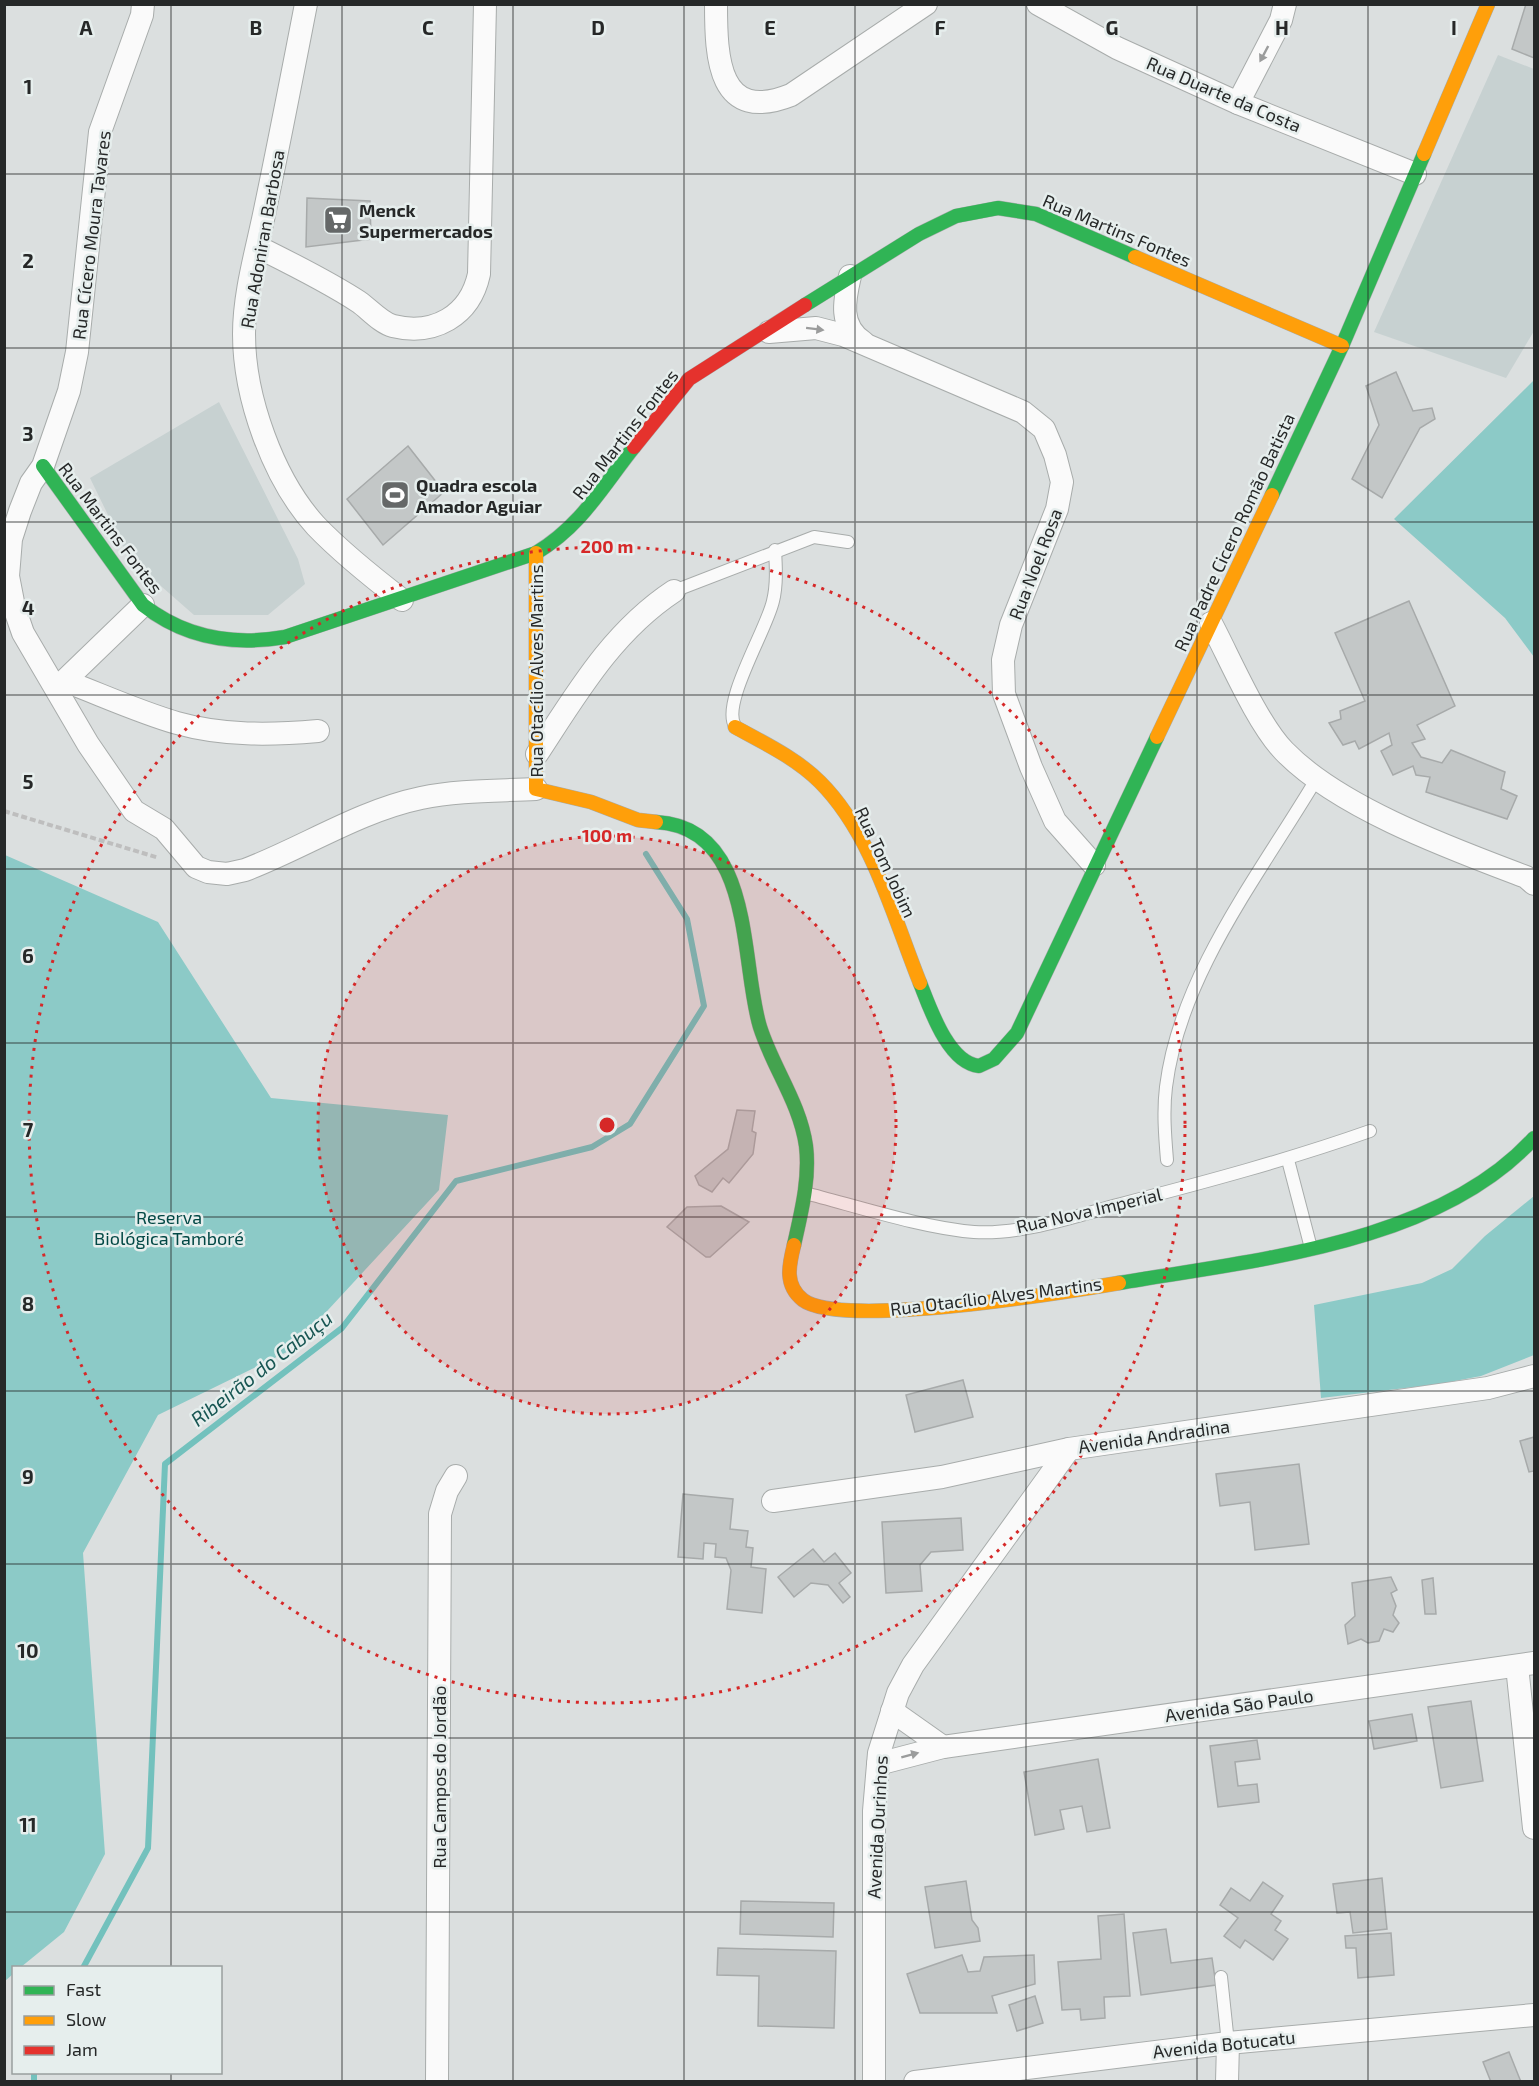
<svg xmlns="http://www.w3.org/2000/svg" width="1539" height="2086" font-family="'Exo 2',sans-serif">
<rect width="100%" height="100%" fill="#dbdfdf"/>
<g fill="#c7d1d1">
<polygon points="1498,55 1534,69 1534,331 1506,378 1374,332"/>
<polygon points="219,402 298,559 305,584 268,615 194,615 129,558 90,478"/>
</g>
<g fill="#8ccac7">
<polygon points="1534,380 1534,657 1505,618 1394,519"/>
<polygon points="5,855 158,922 271,1098 448,1115 439,1190 291,1350 158,1415 83,1553 105,1854 64,1932 21,1967 14,1968 13,1974 5,1981"/>
<polygon points="1534,1196 1534,1355 1481,1376 1439,1384 1321,1398 1314,1305 1422,1283 1452,1269 1485,1236"/>
</g>
<g fill="none" stroke-linecap="round" stroke-linejoin="round">
<g stroke="#73c1bd" stroke-width="6">
<polyline points="83,1968 148,1848 165,1464 342,1328 456,1181 592,1147 630,1124 704,1006 687,919 646,854"/>
<polyline points="34,2072 34,2082"/>
</g>
</g>
<g fill="#c3c7c7" stroke="#a7aaaa" stroke-width="1.5">
<polygon points="1526,4 1534,4 1534,58 1512,49"/>
<polygon points="307,198 370,201 371,239 306,247"/>
<polygon points="1396,372 1413,411 1432,408 1435,419 1420,428 1382,498 1352,479 1379,425 1366,386"/>
<polygon points="408,446 444,492 383,545 347,499"/>
<polygon points="1409,601 1455,706 1417,725 1425,739 1412,743 1421,757 1442,763 1451,750 1505,772 1501,789 1517,796 1507,819 1426,792 1430,777 1416,775 1413,766 1393,775 1381,751 1392,745 1389,733 1359,749 1355,741 1343,745 1329,723 1341,719 1340,711 1365,701 1335,633"/>
<polygon points="737,1110 755,1111 752,1131 756,1133 753,1154 729,1183 723,1178 712,1192 699,1185 695,1176 728,1149"/>
<polygon points="721,1206 749,1222 710,1257 706,1257 667,1227 687,1207"/>
<polygon points="963,1380 973,1417 915,1432 906,1395"/>
<polygon points="1534,1437 1534,1471 1529,1472 1520,1441"/>
<polygon points="1299,1464 1309,1544 1255,1550 1250,1502 1220,1506 1216,1474"/>
<polygon points="683,1494 733,1499 730,1529 748,1531 746,1547 753,1548 751,1567 766,1569 762,1613 727,1609 731,1570 726,1558 715,1557 716,1544 704,1543 703,1559 678,1557"/>
<polygon points="961,1518 963,1550 931,1552 920,1565 922,1591 886,1593 882,1522"/>
<polygon points="813,1549 824,1562 835,1553 851,1573 839,1583 850,1597 843,1603 828,1585 811,1583 794,1597 778,1577"/>
<polygon points="1391,1577 1397,1590 1391,1593 1396,1606 1393,1615 1399,1623 1393,1632 1384,1629 1379,1641 1368,1643 1361,1639 1348,1644 1345,1625 1355,1616 1352,1583"/>
<polygon points="1433,1578 1436,1614 1425,1614 1422,1580"/>
<polygon points="1471,1701 1483,1781 1441,1788 1428,1707"/>
<polygon points="1412,1714 1417,1741 1374,1749 1369,1721"/>
<polygon points="1257,1740 1260,1759 1235,1762 1238,1786 1257,1784 1259,1802 1218,1807 1210,1746"/>
<polygon points="1098,1759 1110,1828 1087,1832 1082,1806 1060,1810 1064,1829 1035,1835 1024,1772"/>
<polygon points="1382,1878 1387,1929 1353,1933 1350,1912 1337,1913 1333,1884"/>
<polygon points="966,1881 972,1920 978,1928 980,1941 935,1948 925,1887"/>
<polygon points="1263,1882 1283,1896 1271,1914 1281,1921 1275,1930 1288,1939 1273,1960 1245,1940 1240,1948 1224,1936 1238,1918 1220,1905 1231,1888 1250,1901"/>
<polygon points="741,1901 834,1903 833,1937 740,1934"/>
<polygon points="1124,1914 1130,1996 1104,1997 1105,2018 1081,2020 1080,2009 1062,2010 1058,1962 1101,1959 1098,1916"/>
<polygon points="1166,1929 1171,1963 1212,1958 1216,1985 1141,1995 1133,1933"/>
<polygon points="1391,1933 1394,1975 1358,1978 1356,1948 1346,1948 1345,1936"/>
<polygon points="718,1948 836,1951 834,2028 758,2026 759,1976 717,1975"/>
<polygon points="962,1955 968,1972 980,1971 984,1957 1034,1955 1035,1984 992,1996 997,2013 920,2013 907,1974"/>
<polygon points="1035,1996 1043,2023 1017,2031 1009,2005"/>
<polygon points="1509,2052 1521,2082 1491,2082 1483,2062"/>
</g>
<g fill="none" stroke-linecap="round" stroke-linejoin="round">
<g stroke="#a8acab" stroke-width="14">
<g id="lane">
<polyline points="674,591 814,537 848,542"/>
<path d="M 735,726 C 721,703 767,629 773,601 C 777,585 776,567 775,550"/>
<path d="M 1167,1160 C 1165,1136 1163,1111 1166,1087 C 1180,974 1260,874 1317,778"/>
<polyline points="1288,1160 1311,1248"/>
<path d="M 805,1193 C 856,1206 923,1228 974,1232 C 1022,1235 1075,1216 1121,1204 C 1205,1182 1288,1160 1370,1131"/>
<polyline points="1221,1977 1228,2043"/>
</g>
</g>
<g stroke="#a8acab" stroke-width="24">
<g id="street">
<path d="M 143,4 L 142,15 L 100,132 L 77,352 L 69,391 L 43,466 L 31,483 L 20,511 L 11,539 L 8,576 L 14,607 L 23,633 L 88,744 L 134,811 L 164,829 L 196,867 L 208,872 L 227,874 L 245,870 C 303,848 359,811 421,798 C 458,790 498,791 536,789"/>
<path d="M 306,4 C 293,71 280,138 266,205 C 258,246 244,291 244,334 C 244,397 273,479 316,526 C 342,553 372,577 402,600"/>
<path d="M 716,4 C 716,58 718,124 791,95 L 926,4"/>
<polyline points="1038,4 1117,48 1238,103 1415,174"/>
<polyline points="1238,103 1281,20 1285,4"/>
<path d="M 258,247 C 292,264 327,281 359,302 C 369,309 381,323 393,326 C 434,336 470,316 479,274 L 485,4"/>
<path d="M 850,276 C 844,301 839,326 863,342"/>
<polyline points="769,332 816,328 843,335 1023,412 1044,429 1055,455 1062,482 1057,509 1011,625 1003,660 1004,694 1031,767 1055,821 1094,865"/>
<path d="M 1211,623 C 1230,659 1257,723 1284,751 C 1339,808 1452,849 1526,877 L 1534,884"/>
<path d="M 65,681 C 102,695 139,712 177,723 C 223,736 271,735 318,731"/>
<polyline points="57,688 143,605"/>
<path d="M 537,754 C 577,693 612,632 674,591"/>
<polyline points="773,1501 942,1477 1069,1449 1488,1388 1534,1376"/>
<polyline points="1517,1666 1534,1828"/>
<polyline points="892,1711 943,1747"/>
<polyline points="878,1764 943,1747 1534,1663"/>
<polyline points="437,2082 440,1514 447,1491 456,1476"/>
<polyline points="874,2082 874,1811 879,1753 898,1693 913,1665 1069,1449"/>
<polyline points="915,2082 1228,2043 1534,2015"/>
<polyline points="1227,2082 1228,2043"/>
</g>
</g>
<g stroke="#a8acab" stroke-width="15">
<g id="fast">
<polyline points="805,305 919,234 956,216 998,208 1036,214 1135,257"/>
<path d="M 43,466 L 143,605 C 185,638 233,646 285,637 L 536,553 C 582,525 602,487 634,447"/>
<polyline points="1272,495 1342,346 1424,154"/>
<path d="M 656,822 C 755,827 740,962 760,1027 C 773,1068 800,1103 806,1146 C 810,1179 801,1213 794,1245"/>
<path d="M 920,983 C 930,1008 948,1063 979,1066 L 994,1059 L 1017,1033 L 1157,737"/>
<path d="M 1119,1283 C 1254,1260 1438,1244 1534,1138"/>
</g>
</g>
<g stroke="#a8acab" stroke-width="15">
<g id="slow">
<polyline points="1424,154 1488,4"/>
<polyline points="1135,257 1342,346"/>
<polyline points="536,553 536,789 591,802 638,820 656,822"/>
<path d="M 735,727 C 764,743 796,758 820,782 C 872,834 893,916 920,983"/>
<polyline points="1157,737 1272,495"/>
<path d="M 794,1245 C 789,1265 784,1285 803,1300 C 841,1329 1066,1292 1119,1283"/>
</g>
</g>
<g stroke="#a8acab" stroke-width="15">
<polyline id="jam" points="634,447 689,379 805,305"/>
</g>
<polyline stroke="#bebebe" stroke-width="4" stroke-dasharray="6 3" stroke-linecap="butt" points="4,811 159,858"/>
<use href="#lane" stroke="#fafafa" stroke-width="12"/>
<use href="#street" stroke="#fafafa" stroke-width="22"/>
<use href="#fast" stroke="#30b455" stroke-width="14"/>
<use href="#slow" stroke="#ff9f0a" stroke-width="14"/>
<use href="#jam" stroke="#e5322d" stroke-width="14"/>
</g>
<defs><path id="oneway-solid" d="M-6-.8H1V-3.2L6.5 0L1 3.2V.8H-6Z" transform="scale(1.5)"/></defs>
<g fill="#9b9c9c">
<use href="#oneway-solid" transform="translate(1264 54) rotate(118)"/>
<use href="#oneway-solid" transform="translate(815 329) rotate(7)"/>
<use href="#oneway-solid" transform="translate(910 1755) rotate(-15)"/>
</g>
<path fill="none" stroke="#262828" stroke-width="1.5" stroke-opacity="0.55" d="M 171,4 L 171,1968M 342,4 L 342,2082M 513,4 L 513,2082M 684,4 L 684,2082M 855,4 L 855,2082M 1026,4 L 1026,2082M 1197,4 L 1197,2082M 1368,4 L 1368,2082M 4,174 L 1534,174M 4,348 L 1534,348M 4,522 L 1534,522M 4,695 L 1534,695M 4,869 L 1534,869M 4,1043 L 1534,1043M 4,1217 L 1534,1217M 4,1391 L 1534,1391M 4,1564 L 1534,1564M 4,1738 L 1534,1738M 4,1912 L 1534,1912M 171,2072 L 171,2082"/>
<circle cx="607" cy="1125" r="289" fill="#d62828" fill-opacity=".12"/>
<g fill="none" stroke="#d62828" stroke-width="3" stroke-dasharray="3 6">
<circle cx="607" cy="1125" r="289"/>
<circle cx="607" cy="1125" r="578"/>
</g>
<defs>
<g id="supermarket-square" transform="scale(1.5)"><rect x="-9" y="-9" width="18" height="18" rx="4" fill="#656868" stroke="#e6eeed"/><path d="M-6-5.5h2.5l.6 2H6L4.5 2H-2.5L-4.4-4H-6ZM-1.5 3.2a1.3 1.3 0 1 0 .1 0ZM3 3.2a1.3 1.3 0 1 0 .1 0Z" fill="#fff"/></g>
<g id="stadium-square" transform="scale(1.5)"><rect x="-9" y="-9" width="18" height="18" rx="4" fill="#656868" stroke="#e6eeed"/><path d="M0-5a6.5 5 0 1 0 0 10a6.5 5 0 1 0 0-10ZM-3.5-1.8h7v3.6h-7Z" fill="#fff"/></g>
</defs>
<g fill-rule="evenodd">
<use href="#supermarket-square" x="338" y="220"/>
<use href="#stadium-square" x="395" y="495"/>
</g>
<g text-anchor="middle" dominant-baseline="central" stroke-width="5" stroke-linejoin="round" paint-order="stroke">
<g font-size="18" fill="#262828" stroke="#e6eeed">
<text transform="translate(1224 94) rotate(23)">Rua Duarte da Costa</text>
<text transform="translate(1117 230) rotate(23)">Rua Martins Fontes</text>
<text transform="translate(91 235) rotate(-83)">Rua Cícero Moura Tavares</text>
<text transform="translate(262 239) rotate(-80)">Rua Adoniran Barbosa</text>
<text transform="translate(625 434) rotate(-52)">Rua Martins Fontes</text>
<text transform="translate(111 528) rotate(53)">Rua Martins Fontes</text>
<text transform="translate(1234 532) rotate(-65)">Rua Padre Cicero Romão Batista</text>
<text transform="translate(1035 564) rotate(-69)">Rua Noel Rosa</text>
<text transform="translate(536 671) rotate(-90)">Rua Otacílio Alves Martins</text>
<text transform="translate(886 862) rotate(65)">Rua Tom Jobim</text>
<text transform="translate(1089 1210) rotate(-13)">Rua Nova Imperial</text>
<text transform="translate(996 1296) rotate(-7)">Rua Otacílio Alves Martins</text>
<text transform="translate(1154 1436) rotate(-8)">Avenida Andradina</text>
<text transform="translate(1239 1705) rotate(-8)">Avenida São Paulo</text>
<text transform="translate(439 1777) rotate(-90)">Rua Campos do Jordão</text>
<text transform="translate(877 1827) rotate(-87)">Avenida Ourinhos</text>
<text transform="translate(1224 2044) rotate(-6)">Avenida Botucatu</text>
</g>
<g font-size="18" font-weight="bold" fill="#262828" stroke="#e6eeed" text-anchor="start">
<text x="359" y="210">Menck<tspan x="359" dy="21">Supermercados</tspan></text>
<text x="416" y="485">Quadra escola<tspan x="416" dy="21">Amador Aguiar</tspan></text>
</g>
<g font-size="18" fill="#024845" stroke="#e6eeed">
<text x="169" y="1217">Reserva<tspan x="169" dy="21">Biológica Tamboré</tspan></text>
</g>
<g font-size="20" font-style="italic" fill="#185653" stroke="#e6eeed">
<text transform="translate(261 1368) rotate(-38)">Ribeirão do Cabuçu</text>
</g>
</g>
<g font-size="20" text-anchor="middle" font-weight="bold" fill="#262828" stroke="#e6eeed" stroke-width="5" stroke-linejoin="round" paint-order="stroke">
<text x="86" y="35">A</text>
<text x="256" y="35">B</text>
<text x="428" y="35">C</text>
<text x="598" y="35">D</text>
<text x="770" y="35">E</text>
<text x="940" y="35">F</text>
<text x="1112" y="35">G</text>
<text x="1282" y="35">H</text>
<text x="1454" y="35">I</text>
<text x="28" y="94">1</text>
<text x="28" y="268">2</text>
<text x="28" y="441">3</text>
<text x="28" y="615">4</text>
<text x="28" y="789">5</text>
<text x="28" y="963">6</text>
<text x="28" y="1137">7</text>
<text x="28" y="1311">8</text>
<text x="28" y="1484">9</text>
<text x="28" y="1658">10</text>
<text x="28" y="1832">11</text>
</g>
<circle cx="607" cy="1125" r="9" fill="#d62828" stroke="#e6eeed" stroke-width="3"/>
<g font-size="18" text-anchor="middle" font-weight="bold" fill="#d62828" stroke="#e6eeed" stroke-width="5" stroke-linejoin="round" paint-order="stroke">
<text x="607" y="553">200 m</text>
<text x="607" y="842">100 m</text>
</g>
<rect width="1539" height="2086" fill="none" stroke="#262828" stroke-width="12"/>
<rect x="12" y="1966" width="210" height="108" fill="#e6eeed" stroke="#999f9e" stroke-width="1.5"/>
<rect x="24" y="1986" width="30" height="9" fill="#30b455" stroke="#999f9e" stroke-width="1.5"/>
<text x="66" y="1996" font-size="18" fill="#262828">Fast</text>
<rect x="24" y="2016" width="30" height="9" fill="#ff9f0a" stroke="#999f9e" stroke-width="1.5"/>
<text x="66" y="2026" font-size="18" fill="#262828">Slow</text>
<rect x="24" y="2046" width="30" height="9" fill="#e5322d" stroke="#999f9e" stroke-width="1.5"/>
<text x="66" y="2056" font-size="18" fill="#262828">Jam</text>
</svg>
